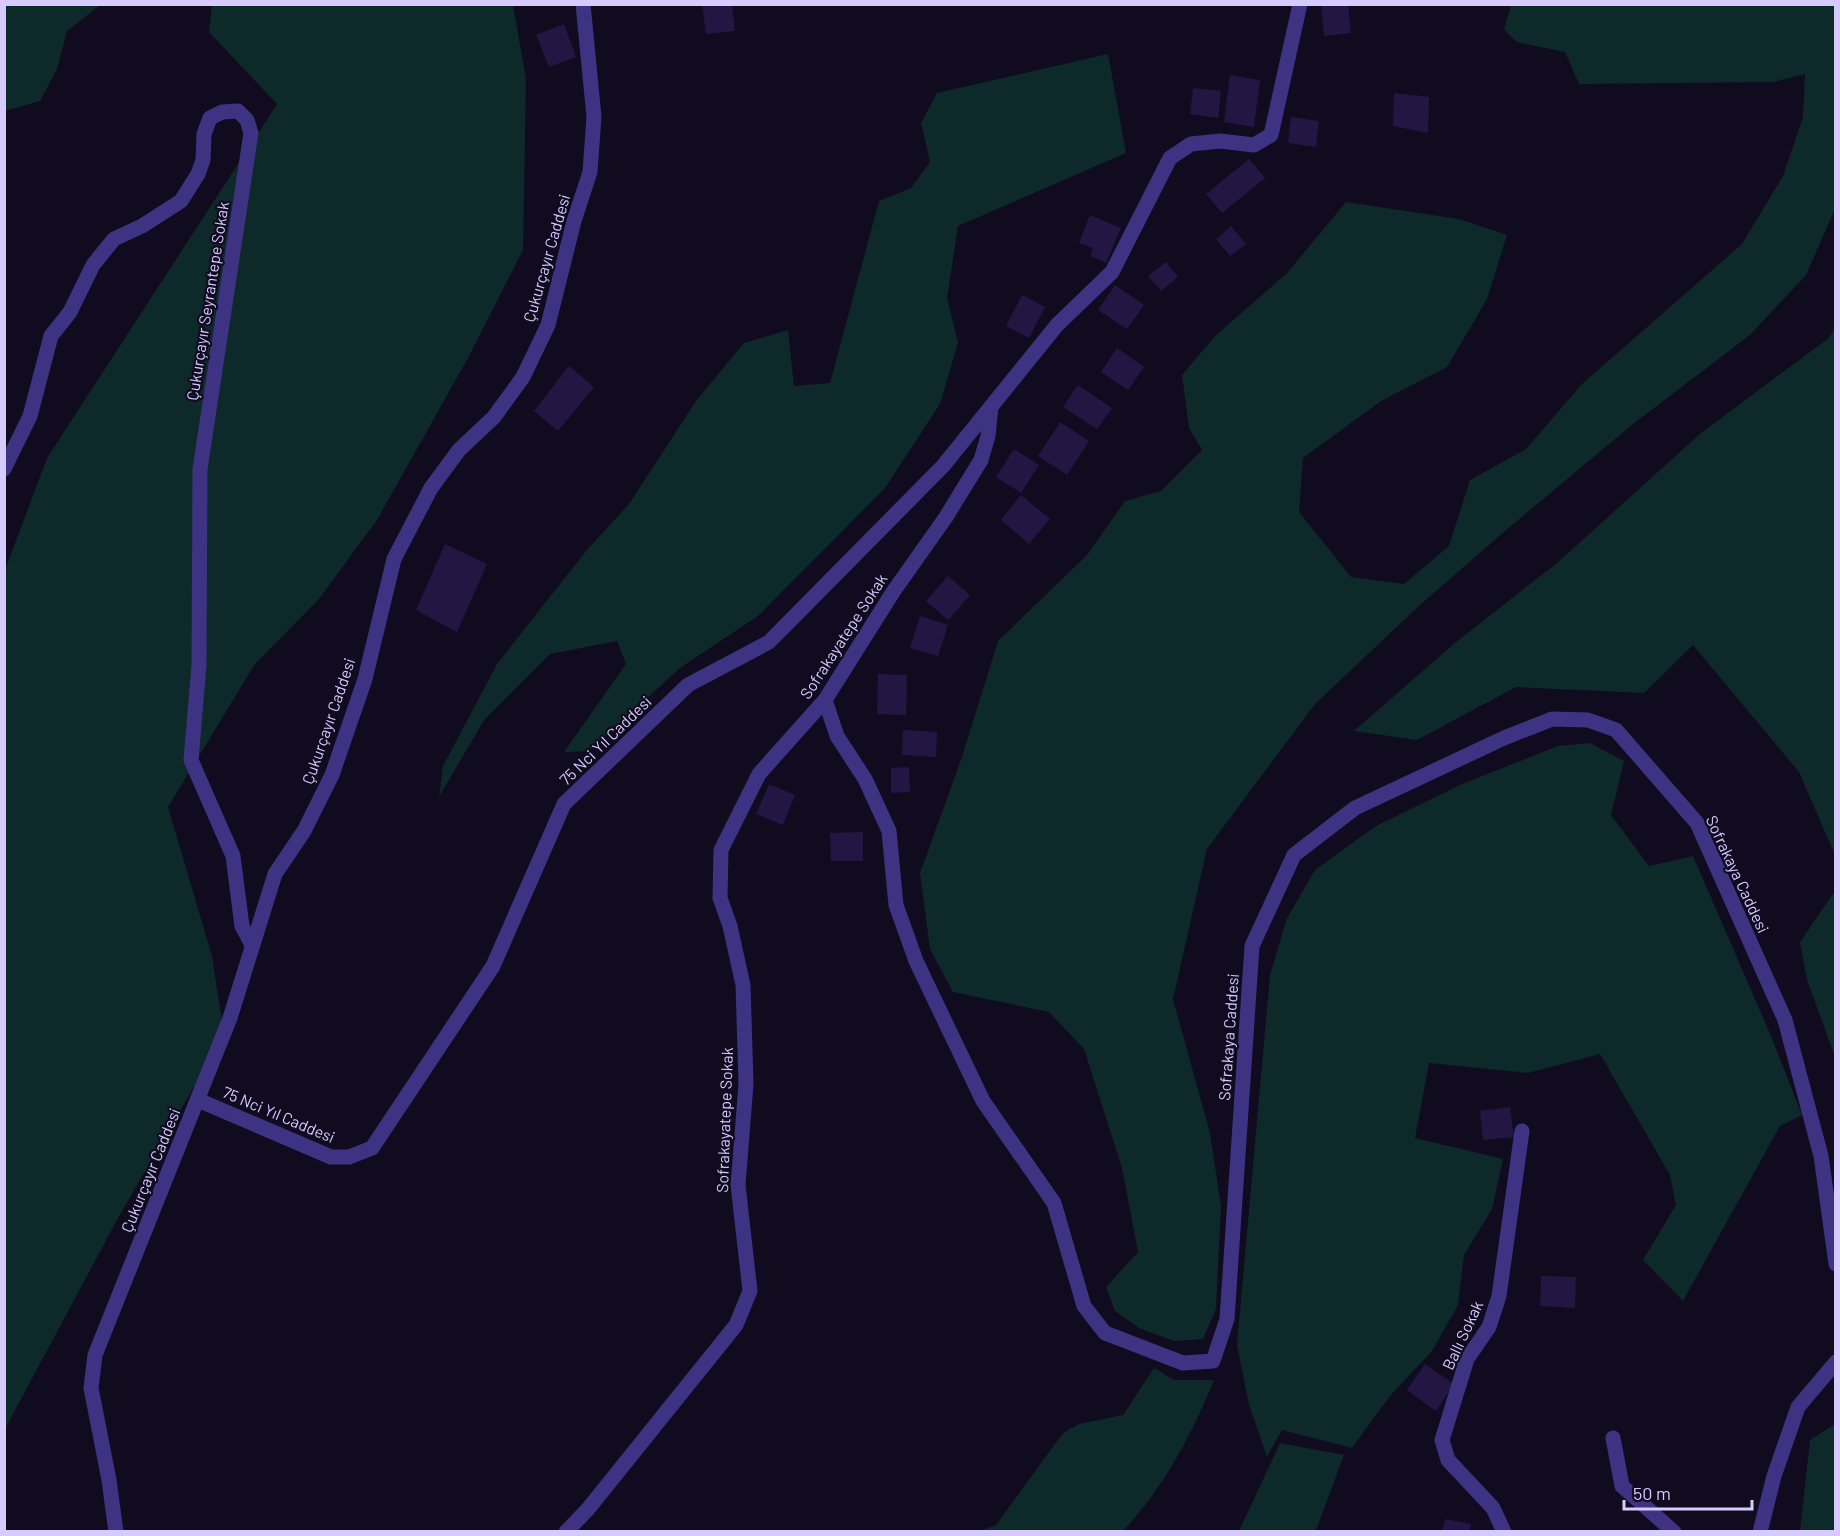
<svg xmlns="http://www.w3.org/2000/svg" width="1840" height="1536" font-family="Barlow,sans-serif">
<rect width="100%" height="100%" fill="#110b20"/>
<g fill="#0e292a">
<polygon points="5,4 100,5 67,31 57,69 40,101 5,111"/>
<polygon points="212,5 513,5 526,79 523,250 468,358 377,520 319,599 255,664 168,807 212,956 224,1035 118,1218 5,1429 5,570 47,458 277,104 209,32"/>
<polygon points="1511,5 1835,5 1835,209 1806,275 1750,335 1633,424 1505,531 1420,605 1315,704 1207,849 1173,999 1210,1133 1221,1206 1216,1309 1203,1339 1174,1341 1139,1328 1115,1311 1106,1287 1138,1252 1122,1168 1084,1049 1049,1012 953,992 930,949 920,873 961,760 998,641 1087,555 1125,501 1161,491 1202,450 1189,428 1182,375 1215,336 1287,273 1346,202 1459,219 1507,235 1487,299 1447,367 1381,401 1303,458 1299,512 1351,577 1404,584 1449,546 1470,480 1526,449 1582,384 1742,244 1783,176 1803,117 1805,74 1773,82 1579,84 1565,52 1517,42 1504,30"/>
<polygon points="1108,54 1126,153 958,226 947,298 958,343 940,404 885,488 758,616 680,668 589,751 564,752 626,664 617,641 550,654 484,720 439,797 443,766 497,664 586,551 629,504 696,401 744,343 788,330 794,386 830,383 879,201 911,188 930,162 921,123 937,93"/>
<polygon points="1835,327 1835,855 1799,772 1693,645 1644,693 1516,687 1417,740 1354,731 1456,642 1557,563 1701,433 1829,338"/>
<polygon points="1590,743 1624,761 1611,815 1649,866 1693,856 1771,1036 1802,1115 1780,1126 1683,1301 1643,1260 1676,1205 1670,1175 1600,1054 1528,1073 1429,1063 1415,1138 1503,1159 1492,1209 1464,1255 1458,1305 1432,1351 1390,1396 1352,1448 1282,1430 1267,1457 1249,1405 1237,1345 1270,975 1287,918 1315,870 1376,826 1462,784 1558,746"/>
<polygon points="1835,891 1835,1057 1807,980 1800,942"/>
<path d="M 1154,1368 L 1174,1380 L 1214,1380 C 1192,1434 1163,1489 1123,1531 L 980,1531 L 996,1525 L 1063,1433 L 1079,1424 L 1123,1415 Z"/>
<polygon points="1835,1424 1835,1531 1800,1531 1810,1440"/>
<polygon points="1280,1443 1344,1455 1318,1525 1315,1531 1239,1531"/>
</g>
<g fill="#231642">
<polygon points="702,4 732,4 735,31 706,34"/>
<polygon points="1321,4 1348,4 1351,33 1324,36"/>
<polygon points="564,24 576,57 549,67 536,35"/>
<polygon points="1230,75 1260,80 1254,127 1224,122"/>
<polygon points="1193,88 1221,91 1218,118 1190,114"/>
<polygon points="1394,93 1429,97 1428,133 1393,126"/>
<polygon points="1291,117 1319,121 1316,147 1288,143"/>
<polygon points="1249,159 1265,178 1222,213 1206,194"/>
<polygon points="1090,215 1121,228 1106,263 1090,256 1093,248 1079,243"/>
<polygon points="1231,226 1246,244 1230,256 1216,239"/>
<polygon points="1166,262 1178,277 1161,291 1148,276"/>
<polygon points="1115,285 1144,305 1127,329 1098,310"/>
<polygon points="1022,295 1045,307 1029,338 1006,326"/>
<polygon points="1117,348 1144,367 1128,390 1101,372"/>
<polygon points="569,366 594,387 558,431 534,411"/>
<polygon points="1078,385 1112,408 1097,429 1063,407"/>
<polygon points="1060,422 1089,441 1067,475 1038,456"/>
<polygon points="1014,449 1039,465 1021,493 996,477"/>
<polygon points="1021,495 1050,519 1029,544 1001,520"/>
<polygon points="445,544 487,564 457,632 416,610"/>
<polygon points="948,576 970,595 948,620 926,601"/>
<polygon points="920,616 948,625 938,656 910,648"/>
<polygon points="878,674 907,675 906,715 877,714"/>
<polygon points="903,730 937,732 936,757 902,755"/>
<polygon points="909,767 910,792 891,793 891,768"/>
<polygon points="769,784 795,795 783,825 756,814"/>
<polygon points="863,832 863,861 831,861 830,833"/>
<polygon points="1510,1107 1514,1137 1483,1140 1480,1111"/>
<polygon points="1541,1276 1576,1277 1575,1308 1540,1306"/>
<polygon points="1425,1364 1454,1384 1436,1411 1407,1390"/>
<polygon points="1445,1519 1471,1524 1469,1532 1442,1532"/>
</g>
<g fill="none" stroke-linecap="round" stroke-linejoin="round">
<g stroke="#3e3382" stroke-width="15">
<polyline points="4,469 30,416 51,336 70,312 93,265 114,239 142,226 181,201 198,174 203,160 204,134 210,118 222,112 238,111 247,120 251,133 200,469 199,665 191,760 233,856 242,926 251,943"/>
<polyline points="825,700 837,736 865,779 889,831 896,905 916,961 983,1101 1054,1203 1084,1306 1105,1333 1183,1363 1213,1361 1227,1319 1252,946 1294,855 1355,808 1504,738 1552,719 1588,720 1616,730 1697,823 1785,1020 1821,1156 1836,1264"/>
<polyline points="198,1100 331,1157 349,1157 372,1148 493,966 564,804 688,685 769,642 943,466 1057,325 1112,272 1170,158 1191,144 1220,141 1254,145 1271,135 1300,4"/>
<polyline points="1613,1438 1622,1486 1674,1532"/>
<polyline points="116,1532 109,1480 91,1388 95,1355 230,1018 275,874 304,831 332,775 365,679 394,559 431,488 459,450 494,417 523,377 548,325 574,221 590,172 594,117 583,4"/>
<polyline points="566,1532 588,1509 736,1325 750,1291 738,1185 746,1084 743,985 730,926 720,898 721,850 759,774 825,700 893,592 946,517 981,460 988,436 991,407"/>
<polyline points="1504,1532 1493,1508 1448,1460 1442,1440 1467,1359 1489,1327 1499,1296 1522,1131"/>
<polyline points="1760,1532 1774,1476 1798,1407 1836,1362"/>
</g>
</g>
<g text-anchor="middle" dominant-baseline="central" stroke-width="4.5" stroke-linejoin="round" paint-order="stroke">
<g font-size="16" fill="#d6caff" stroke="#110b20">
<text transform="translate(546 258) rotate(-74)">Çukurçayır Caddesi</text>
<text transform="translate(207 301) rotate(-81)">Çukurçayır Seyrantepe Sokak</text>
<text transform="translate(843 636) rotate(-57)">Sofrakayatepe Sokak</text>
<text transform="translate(328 721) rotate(-71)">Çukurçayır Caddesi</text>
<text transform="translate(605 740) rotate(-44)">75 Nci Yıl Caddesi</text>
<text transform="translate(1738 874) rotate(65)">Sofrakaya Caddesi</text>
<text transform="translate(1228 1037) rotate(-86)">Sofrakaya Caddesi</text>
<text transform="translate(279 1114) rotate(23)">75 Nci Yıl Caddesi</text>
<text transform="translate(724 1120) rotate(-88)">Sofrakayatepe Sokak</text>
<text transform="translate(150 1170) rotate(-68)">Çukurçayır Caddesi</text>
<text transform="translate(1462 1335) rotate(-65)">Ballı Sokak</text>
</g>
</g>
<rect width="1840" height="1536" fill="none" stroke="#d6caff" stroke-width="12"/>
<path d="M1624 1500v9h128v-9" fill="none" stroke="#d6caff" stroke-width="3"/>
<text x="1633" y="1500" font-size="18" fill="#d6caff" stroke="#110b20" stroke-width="4.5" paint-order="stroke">50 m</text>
</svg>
